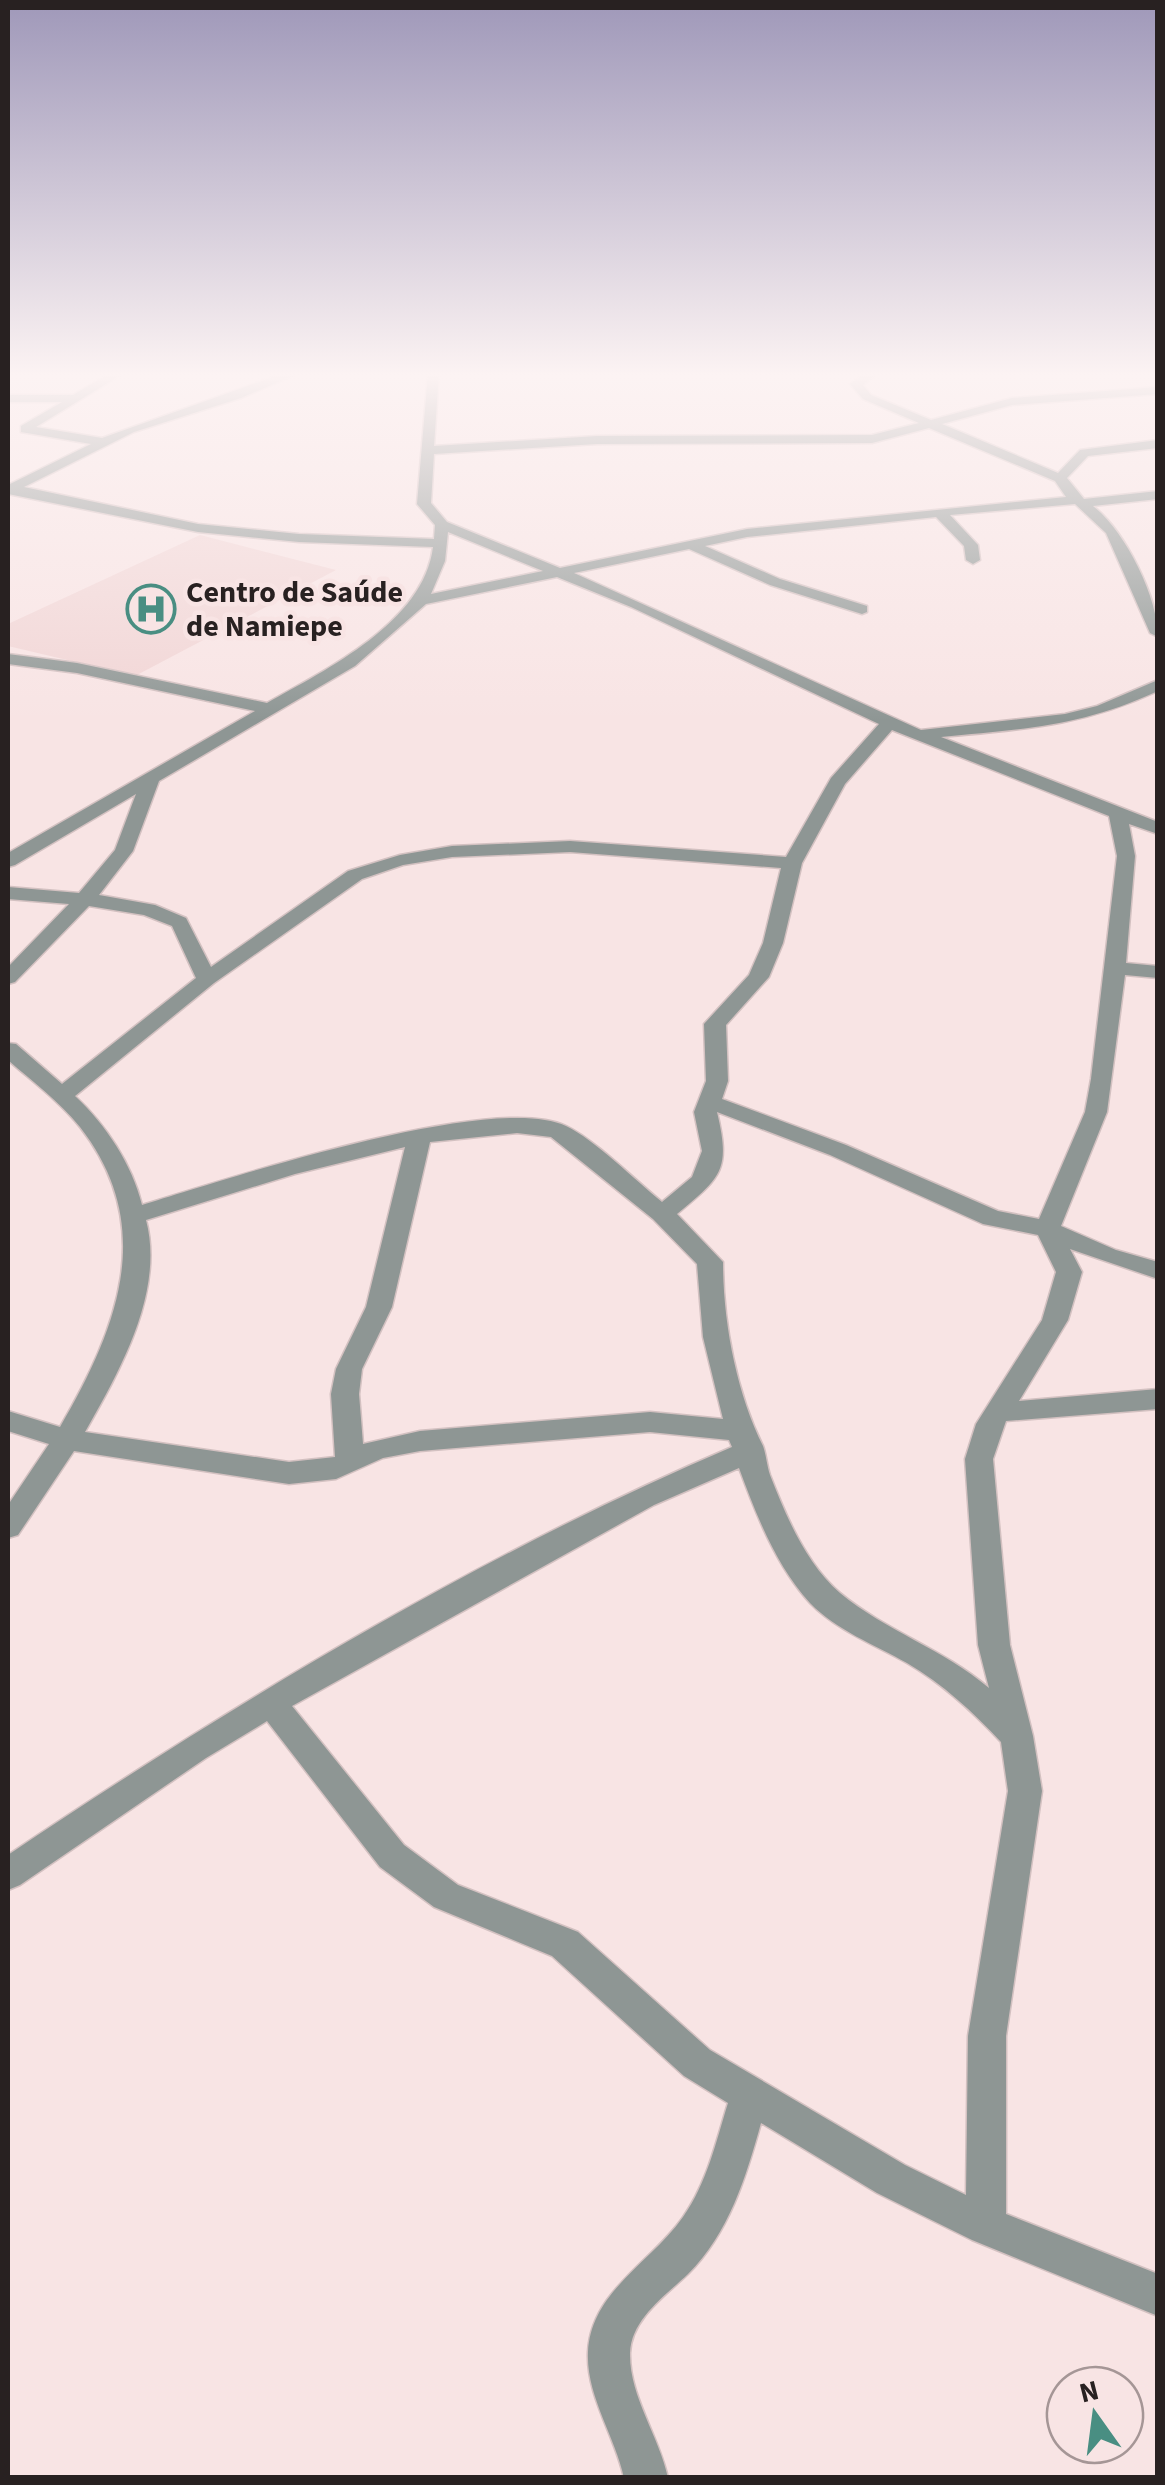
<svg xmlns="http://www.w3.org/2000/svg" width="1165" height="2485" font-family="'Source Sans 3',sans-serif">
<rect width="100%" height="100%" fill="#f8e4e4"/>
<polygon fill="#f1d5d5" points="200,535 336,570 135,676 8,646 8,624"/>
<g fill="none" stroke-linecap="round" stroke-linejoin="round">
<g stroke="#d3c1c1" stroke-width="3">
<path id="street" d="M 110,373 L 124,373 L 36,427 L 102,438 L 284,373 L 299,373 L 241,398 L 134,432 L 24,487 L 198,524 L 299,534 L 434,539 L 435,525 L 417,504 L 428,373 L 439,373 L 434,446 L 597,436 L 872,435 L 919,423 L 863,399 L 850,384 L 865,373 L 875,375 L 863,385 L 871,395 L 931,420 L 1012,398 L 1158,387 L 1158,394 L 1012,405 L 942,424 L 1058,473 L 1080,450 L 1158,440 L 1158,448 L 1088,456 L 1067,478 L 1084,499 L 1158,491 L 1158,499 L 1093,506 C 1125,531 1158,597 1158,637 L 1150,633 L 1106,533 L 1075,504 L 950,515 L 978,545 L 980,560 L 973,564 L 966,560 L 964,546 L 936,517 L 747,537 L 705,546 L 780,579 L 867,606 L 867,612 L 862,614 L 770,585 L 689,549 L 574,573 L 921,730 L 1065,714 L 1097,706 L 1158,680 L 1158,691 C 1080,727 1023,729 941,737 L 1158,822 L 1158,834 L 1129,824 L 1135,856 L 1126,963 L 1158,966 L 1158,978 L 1125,975 L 1107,1112 L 1061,1226 L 1116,1250 L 1158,1262 L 1158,1279 L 1070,1249 L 1082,1272 L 1068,1320 L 1019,1401 L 1158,1389 L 1158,1409 L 1006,1421 L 993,1459 L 1010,1645 L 1033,1736 L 1042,1791 L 1006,2036 L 1006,2214 L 1158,2274 L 1158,2316 L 972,2240 L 877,2193 L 761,2123 C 746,2177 729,2233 688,2274 C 666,2295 631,2319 630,2353 C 629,2396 659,2436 668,2478 L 624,2478 C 615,2436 586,2396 588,2352 C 591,2291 652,2262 683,2217 C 707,2183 716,2142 728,2103 L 684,2076 L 552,1956 L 434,1907 L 380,1867 L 267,1721 L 206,1758 L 20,1885 L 8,1890 L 8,1855 C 236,1702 479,1555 732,1447 L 729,1440 L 650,1432 L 420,1451 L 383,1458 L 336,1479 L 289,1484 L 74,1451 L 18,1535 L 8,1538 L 8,1505 L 49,1444 L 8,1431 L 8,1411 L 60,1427 C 117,1329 158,1227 80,1127 C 59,1101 33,1082 8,1060 L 8,1043 L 16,1044 L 62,1084 L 196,978 L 172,926 L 144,915 L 89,906 L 15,982 L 8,984 L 8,967 L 69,904 L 8,899 L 8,887 L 79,893 L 115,850 L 136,794 L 15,865 L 8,867 L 8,853 L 255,711 L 77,673 L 8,664 L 8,654 L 77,663 L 267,703 C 327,669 424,622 433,547 L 299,542 L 198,532 L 8,494 L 8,485 L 91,444 L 21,432 L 21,426 L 62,402 L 8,402 L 8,395 L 73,395 ZM 929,428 L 1055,481 L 1066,497 L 747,529 L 560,568 L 447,522 L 431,503 L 434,454 L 597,444 L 872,443 ZM 448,532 L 543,571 L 431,594 L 445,561 ZM 557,577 L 631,607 L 879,724 L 831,778 L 786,857 L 570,841 L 452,846 L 400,855 L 348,871 L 211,967 L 186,918 L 155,905 L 99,895 L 133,851 L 159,781 L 355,666 L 426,604 ZM 892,730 L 1109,816 L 1117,856 L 1091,1079 L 1085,1112 L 1039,1219 L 998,1211 L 846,1145 L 722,1099 L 728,1081 L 726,1025 L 769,977 L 783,943 L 802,863 L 845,784 ZM 570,852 L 781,868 L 763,943 L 749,975 L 704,1024 L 706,1081 L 694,1112 L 702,1151 L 692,1177 L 662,1202 C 636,1181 594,1139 566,1126 C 493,1091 224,1180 142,1205 C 132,1164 106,1125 75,1096 L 214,983 L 362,879 L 403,865 L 452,857 ZM 717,1112 L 830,1155 L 983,1224 L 1038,1235 L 1056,1272 L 1042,1320 L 976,1424 L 965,1459 L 978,1645 L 989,1688 C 943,1649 886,1631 840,1593 C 806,1564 786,1516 770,1475 C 767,1466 766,1454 763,1446 C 737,1394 723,1324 723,1262 L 677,1214 C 721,1177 731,1171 717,1112 ZM 517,1133 L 551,1137 L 653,1219 L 697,1264 L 703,1337 L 723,1419 L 650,1412 L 420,1431 L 363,1444 L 359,1394 L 362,1369 L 392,1307 L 430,1142 ZM 405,1147 L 366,1307 L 336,1369 L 331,1394 L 335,1457 L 289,1462 L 85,1432 C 119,1372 165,1292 146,1220 L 295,1174 ZM 739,1468 C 756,1514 776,1566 810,1603 C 836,1630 875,1645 907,1663 C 943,1684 973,1712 1001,1742 L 1008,1791 L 968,2036 L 966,2195 L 905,2165 L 710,2050 L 578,1932 L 458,1885 L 404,1845 L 292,1706 L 654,1505 Z"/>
</g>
<use href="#street" fill="#8e9694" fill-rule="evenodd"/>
</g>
<linearGradient id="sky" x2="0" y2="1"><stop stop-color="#9f98b9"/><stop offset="0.52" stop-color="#fcf3f3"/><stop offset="1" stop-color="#fcf3f3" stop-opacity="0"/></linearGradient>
<rect width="1165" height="721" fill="url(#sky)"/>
<defs>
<g id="hospital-ring" transform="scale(2.5)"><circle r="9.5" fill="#f8e4e4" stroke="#498e82" stroke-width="1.5"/><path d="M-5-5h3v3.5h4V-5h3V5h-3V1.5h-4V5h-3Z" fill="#498e82"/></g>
</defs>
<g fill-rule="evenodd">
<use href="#hospital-ring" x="151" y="609"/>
</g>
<g text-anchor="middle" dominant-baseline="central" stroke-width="9" stroke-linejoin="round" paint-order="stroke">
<g font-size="30" font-weight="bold" fill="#282121" stroke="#f8e4e4" text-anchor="start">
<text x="186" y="592">Centro de Saúde<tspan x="186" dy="34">de Namiepe</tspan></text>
</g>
</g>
<rect width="1165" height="2485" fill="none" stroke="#282121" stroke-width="20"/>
<g transform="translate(1095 2415) rotate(346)"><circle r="48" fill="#f8e4e4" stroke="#a59696" stroke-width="2.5"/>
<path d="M0-8L18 38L0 25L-18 38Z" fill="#498e82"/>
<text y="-15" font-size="28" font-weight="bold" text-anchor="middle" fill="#282121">N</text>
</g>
</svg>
